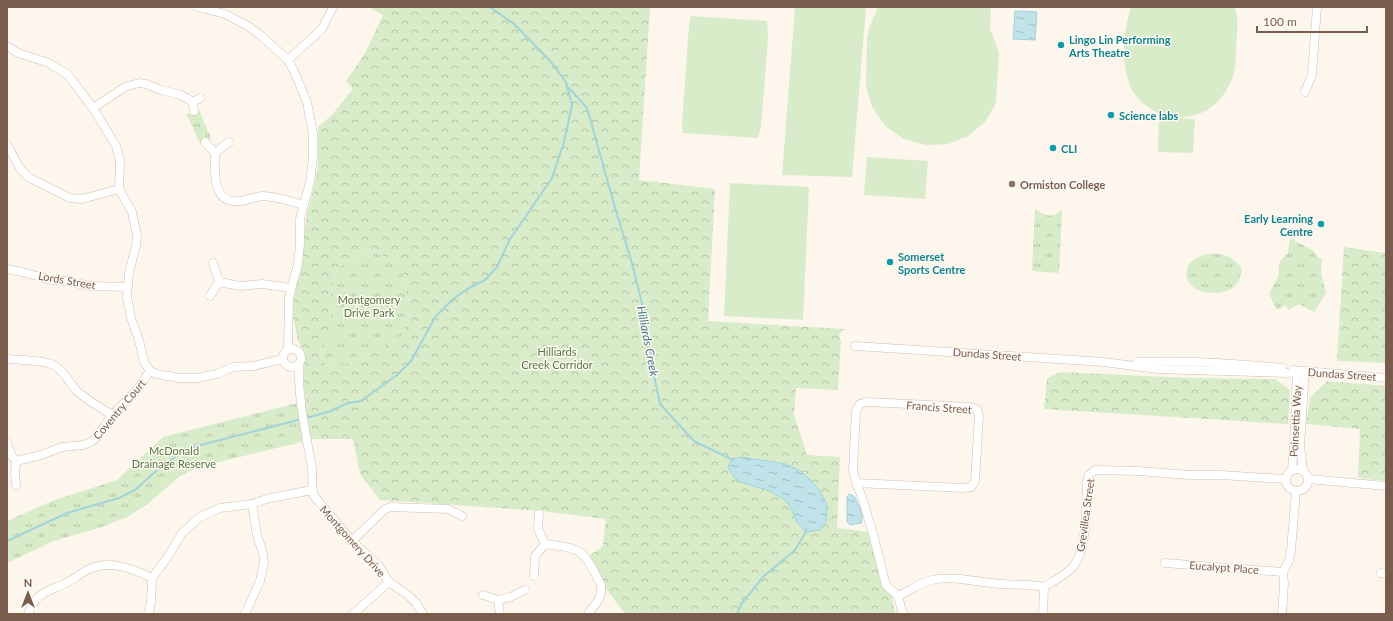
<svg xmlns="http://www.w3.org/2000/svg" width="1393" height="621" font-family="Lato,sans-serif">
<defs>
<pattern id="grass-tufts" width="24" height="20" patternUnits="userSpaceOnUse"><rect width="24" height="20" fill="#d8ecc9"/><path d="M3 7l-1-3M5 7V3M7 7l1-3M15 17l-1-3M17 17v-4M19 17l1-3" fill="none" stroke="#b4c2a5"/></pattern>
<pattern id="forest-crowns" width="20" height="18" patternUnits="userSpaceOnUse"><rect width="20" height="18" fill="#d8ecc9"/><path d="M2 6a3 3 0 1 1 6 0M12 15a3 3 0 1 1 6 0" fill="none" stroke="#b4c2a5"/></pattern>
<pattern id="water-ripples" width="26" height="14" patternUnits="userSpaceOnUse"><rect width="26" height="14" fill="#bfe3e8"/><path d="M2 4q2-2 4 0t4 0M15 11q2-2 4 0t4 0" fill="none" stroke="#a0bbbe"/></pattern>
</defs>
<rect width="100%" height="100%" fill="#fdf6ec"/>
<g fill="url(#grass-tufts)">
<polygon points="199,110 211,138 200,144 187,115 194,111"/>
<path d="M 1035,209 C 1047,216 1050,219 1062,210 L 1059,273 L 1032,271 Z"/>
<polygon points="1290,238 1314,251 1317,257 1322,259 1321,271 1326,293 1314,312 1299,304 1288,310 1286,305 1277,310 1269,294 1278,277 1280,261 1288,253"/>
<polygon points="369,250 398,262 411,309 401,337 354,362 327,367 320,350 332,338 329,302 337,268"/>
<path d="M 1208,254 C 1223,253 1230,255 1241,267 C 1241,273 1241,280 1236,285 C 1223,299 1182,295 1187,270 C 1189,259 1198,257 1208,254 Z"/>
<polygon points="306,401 313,439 199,467 180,476 149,503 127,517 102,527 54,541 7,563 7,521 52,501 117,480 163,437"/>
</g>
<g fill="url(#forest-crowns)" fill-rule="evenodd">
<path d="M 369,7 L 650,7 L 639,180 L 715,189 L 708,321 L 845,329 L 839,334 L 841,341 L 838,390 L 796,388 L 794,415 L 807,455 L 840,457 L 837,528 L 868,532 L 882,585 L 892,596 L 895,614 L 625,614 L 607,590 L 589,556 L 603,546 L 606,519 L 542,511 L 380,500 L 360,474 L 353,439 L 313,439 L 306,401 L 303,378 L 305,353 L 298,342 L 292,311 L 303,247 L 307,214 L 312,195 L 318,168 L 318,127 L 332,115 L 353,89 L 346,81 L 365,53 L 383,15 ZM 369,250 L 398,262 L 411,309 L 401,337 L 354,362 L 327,367 L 320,350 L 332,338 L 329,302 L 337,268 Z"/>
<polygon points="1344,247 1386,253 1386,363 1337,361"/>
<polygon points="1061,372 1191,378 1275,379 1290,390 1288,424 1044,409 1047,378"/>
<polygon points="1327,381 1386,386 1386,481 1358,478 1360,429 1306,424 1310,398"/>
</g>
<g fill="#d8ecc9">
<polygon points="795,7 866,7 852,177 782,175"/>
<polygon points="878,7 991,7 990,29 999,52 996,103 985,122 968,136 948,144 926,145 904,139 885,126 872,107 866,86 867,38 869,28"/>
<path d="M 1131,7 L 1235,7 C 1239,20 1237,34 1236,47 C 1236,55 1236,64 1234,72 C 1229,93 1213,112 1191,116 C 1186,117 1180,117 1176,118 L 1195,119 L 1193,153 L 1158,152 L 1159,117 L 1175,118 C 1163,114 1153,112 1144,104 C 1118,84 1122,35 1131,7 Z"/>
<polygon points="691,16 767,21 768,39 761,127 758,138 683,133 682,125 689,24"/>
<polygon points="867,157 928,161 925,199 864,195"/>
<polygon points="730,183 809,187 803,320 724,316"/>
</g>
<g fill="url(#water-ripples)" stroke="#a5d3da">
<polygon points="1015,11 1037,12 1035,40 1013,39"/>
<polygon points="741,457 786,464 802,472 818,488 827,504 826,522 820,530 806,532 797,522 791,508 785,500 767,490 740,482 734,477 728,467 732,459"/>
<path d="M 849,494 L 854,496 C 858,504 865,515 861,523 L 850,525 L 847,522 L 847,497 Z"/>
</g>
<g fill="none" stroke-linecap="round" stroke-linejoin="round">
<g stroke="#a5d3da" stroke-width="2">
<polyline points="569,88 587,108 616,211 632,263 646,320 653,371 660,404 694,441 733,460"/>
<polyline points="306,418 331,411 348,403 361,401 397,375 411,361 436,316 452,300 467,289 485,280 497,267 510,239 552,178 564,142 572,105 566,82 551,62 514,24 490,7"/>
<polyline points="7,541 67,513 119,498 135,490 157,470 178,455 197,446 302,419"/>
<polyline points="737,614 742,603 764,576 795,550 806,532 806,529"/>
</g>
<g stroke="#d1beb0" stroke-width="9">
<g id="minor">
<polyline points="198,7 225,14 248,26 259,34 288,60 294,71 307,102 313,134 313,158 310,182 300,219 300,244 298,264 289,298 288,350"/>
<polyline points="7,46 18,53 49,63 68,75 93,108 116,146 120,160 119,189 132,212 137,236 136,245 129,273 127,297 131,318 139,340 144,362 150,371 157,374 179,378 198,378 217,374 233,367 253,366 283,359"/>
<polyline points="288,60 322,29 333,7"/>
<polyline points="1305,92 1312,75 1317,7"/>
<polyline points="93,108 125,87 139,83 146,84 161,90 181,95 193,102"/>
<polyline points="194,111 193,102 200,98"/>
<path d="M 205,142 L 215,153 C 215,171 211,204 240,201 C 248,200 256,196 264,196 C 278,197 291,201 303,205"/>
<polyline points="7,144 19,167 28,177 70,198 82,199 119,189"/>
<polyline points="215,153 229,142"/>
<polyline points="213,263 219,282 240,286 262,284 291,288"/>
<polyline points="7,269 22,272 52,280 66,281 90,286 127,287"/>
<polyline points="210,296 219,282"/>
<polyline points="855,346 1104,362 1157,369 1289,373 1297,371"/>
<circle cx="292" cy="358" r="9"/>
<path d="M 7,359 C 19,360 43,360 53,365 C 64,370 68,381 76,390 C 86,400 100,407 112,415"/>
<path d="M 1138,362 C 1185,360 1234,363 1282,368"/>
<path d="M 299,365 C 298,400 306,434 312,468 C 313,478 311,487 314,496 L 352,541 L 378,565 L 389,582 L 408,595 L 416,603 L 423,614"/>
<polyline points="1293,370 1386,378"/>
<polyline points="7,442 11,455 16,461"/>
<circle cx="1297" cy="480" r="11"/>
<polyline points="1292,470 1294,445 1297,371"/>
<polyline points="1303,471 1300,445 1305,372"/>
<polyline points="1308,479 1386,486"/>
<polyline points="856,483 963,488 971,487 975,482 979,416 977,409 970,407 867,402 860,404 856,411 853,470 856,483 862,497 873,534 886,585 898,596 902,611 904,614"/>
<polyline points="16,485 15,474 16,461 41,455 62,447 83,445 91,442 97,437 112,415 137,390 150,371"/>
<polyline points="539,514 538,529 545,544"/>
<polyline points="352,541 384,510 390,507 448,509 462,516"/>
<polyline points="1165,563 1283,572"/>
<polyline points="1381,573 1386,574"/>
<path d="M 534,576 L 535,556 L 545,544 C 556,546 572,546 581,553 C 589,559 596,576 601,585 C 603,598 595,604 588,614"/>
<polyline points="483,595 498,600 500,614"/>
<path d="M 898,596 C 909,591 920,583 932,580 C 954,575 979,583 1002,584 C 1017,585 1030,584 1044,587 C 1054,581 1065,575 1072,568 C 1088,551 1086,503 1087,481 L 1089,475 L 1095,470 L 1138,471 L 1189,475 L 1221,475 L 1286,479"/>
<polyline points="498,600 510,597 525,590"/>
<path d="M 28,614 C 37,592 44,593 64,584 C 72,581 79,574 87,570 C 109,559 131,568 152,578"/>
<polyline points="149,614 151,601 152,578 167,558 182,533 200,517 220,508 252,504 270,498 312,490"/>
<polyline points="245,614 260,581 264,563 263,553 257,535 252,504"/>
<polyline points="353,614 389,582"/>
<polyline points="1043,614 1044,587"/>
<polyline points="1282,614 1284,584 1283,572 1289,561 1291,550 1296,491"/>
</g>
</g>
<use href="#minor" stroke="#fff" stroke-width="8"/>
</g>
<g fill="#0f9aa8" stroke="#fffaf3" stroke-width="1.5">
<circle cx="1061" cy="45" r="4"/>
<circle cx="1111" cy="115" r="4"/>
<circle cx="1053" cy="148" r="4"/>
<circle cx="1321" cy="224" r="4"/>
<circle cx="890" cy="262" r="4"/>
</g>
<circle fill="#8d6e63" stroke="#fffaf3" stroke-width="1.5" cx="1012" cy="184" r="4"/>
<g text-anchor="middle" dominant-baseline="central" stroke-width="3" stroke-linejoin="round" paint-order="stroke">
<g font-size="11" font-weight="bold" fill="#0d838f" stroke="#fffaf3" text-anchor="start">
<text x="1069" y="39">Lingo Lin Performing<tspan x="1069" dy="13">Arts Theatre</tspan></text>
<text x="1119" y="115">Science labs</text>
<text x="1061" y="148">CLI</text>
<text x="1313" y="218" text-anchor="end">Early Learning<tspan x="1313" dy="13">Centre</tspan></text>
<text x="898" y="256">Somerset<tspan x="898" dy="13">Sports Centre</tspan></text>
</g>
<g font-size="11" font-weight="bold" fill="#785e54" stroke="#fffaf3" text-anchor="start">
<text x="1020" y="184">Ormiston College</text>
</g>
<g font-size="11" fill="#7a5c4d" stroke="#fffaf3">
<text transform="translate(67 280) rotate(10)">Lords Street</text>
<text transform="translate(987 354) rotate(4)">Dundas Street</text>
<text transform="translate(1342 374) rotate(4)">Dundas Street</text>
<text transform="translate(939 407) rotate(4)">Francis Street</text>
<text transform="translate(119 409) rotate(-50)">Coventry Court</text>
<text transform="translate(1295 421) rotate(-87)">Poinsettia Way</text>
<text transform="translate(1085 515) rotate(-82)">Grevillea Street</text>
<text transform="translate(353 541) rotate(48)">Montgomery Drive</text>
<text transform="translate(1224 567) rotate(4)">Eucalypt Place</text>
</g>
<g font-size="11" fill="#537a41" stroke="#fffaf3">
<text x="369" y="299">Montgomery<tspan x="369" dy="13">Drive Park</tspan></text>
<text x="557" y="351">Hilliards<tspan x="557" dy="13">Creek Corridor</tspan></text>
<text x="174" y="450">McDonald<tspan x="174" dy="13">Drainage Reserve</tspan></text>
</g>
<g font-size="12" font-style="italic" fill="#437c86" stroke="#fffaf3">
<text transform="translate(648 341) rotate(79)">Hilliards Creek</text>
</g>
</g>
<rect width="1393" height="621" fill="none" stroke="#7a5c4d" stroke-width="16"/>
<g transform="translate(28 593)" stroke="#fffaf3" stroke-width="3" paint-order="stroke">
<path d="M0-3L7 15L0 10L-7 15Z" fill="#7a5c4d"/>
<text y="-6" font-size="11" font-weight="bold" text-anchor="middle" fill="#7a5c4d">N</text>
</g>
<path d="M1257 26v6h110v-6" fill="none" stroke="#7a5c4d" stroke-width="2"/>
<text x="1263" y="26" font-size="12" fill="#7a5c4d" stroke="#fffaf3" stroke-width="3" paint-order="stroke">100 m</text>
</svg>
